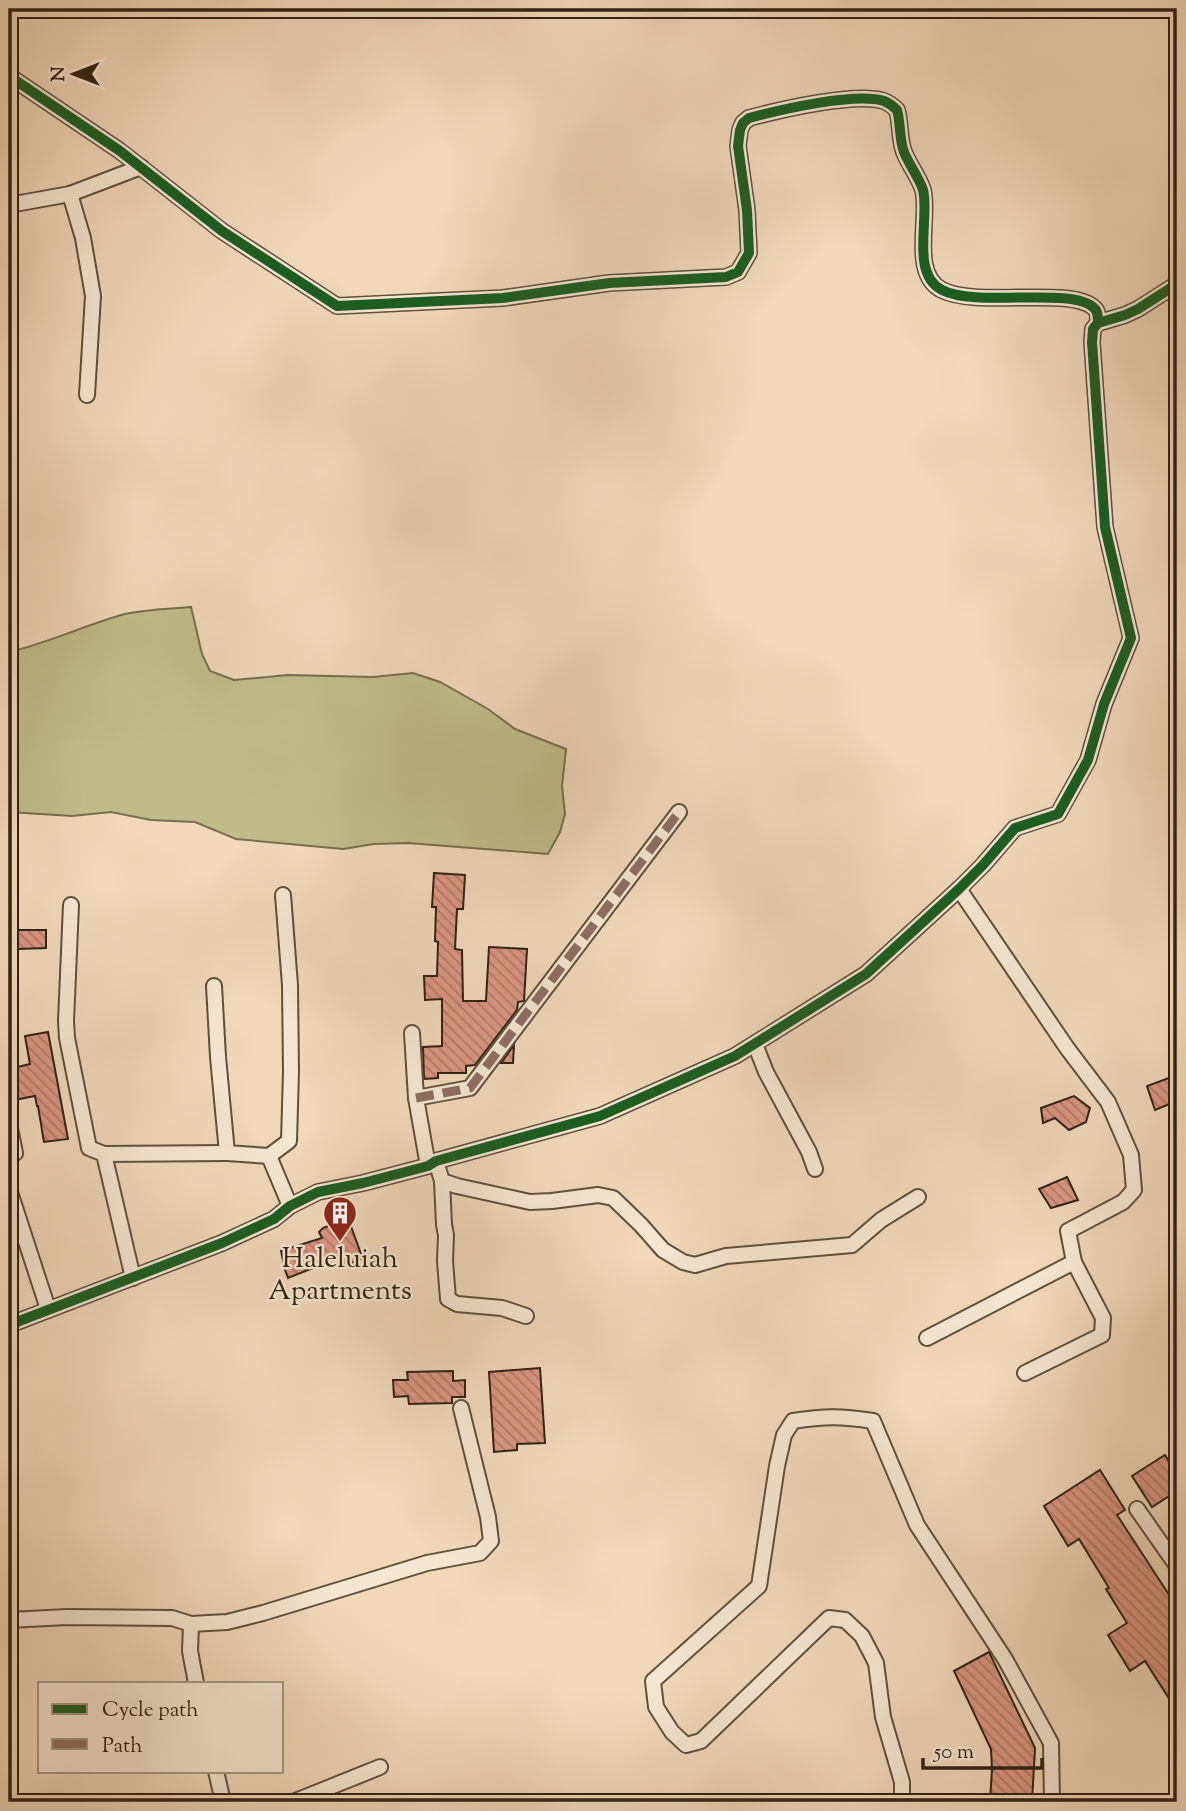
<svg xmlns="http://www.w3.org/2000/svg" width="1186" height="1811" font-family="'Sorts Mill Goudy',serif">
<defs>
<pattern id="building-back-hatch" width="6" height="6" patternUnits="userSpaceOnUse" patternTransform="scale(1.75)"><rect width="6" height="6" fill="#da957f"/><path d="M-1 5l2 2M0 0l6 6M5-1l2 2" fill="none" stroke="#b17967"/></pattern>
</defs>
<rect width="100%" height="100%" fill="#f0d8b8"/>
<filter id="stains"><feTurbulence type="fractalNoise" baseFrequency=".00286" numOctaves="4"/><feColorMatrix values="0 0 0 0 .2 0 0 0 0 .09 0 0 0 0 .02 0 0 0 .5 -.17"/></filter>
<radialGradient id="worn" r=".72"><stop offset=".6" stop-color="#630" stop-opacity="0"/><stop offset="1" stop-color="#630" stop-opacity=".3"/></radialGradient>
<path fill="#c0bc8a" stroke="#786f4e" stroke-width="2" d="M 191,607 L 202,654 L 210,671 L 234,680 L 288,675 L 373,677 L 413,673 L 440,682 L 488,709 L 515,729 L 566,749 L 562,786 L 565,814 L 560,832 L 548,854 L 408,843 L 374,844 L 343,849 L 236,839 L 195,822 L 151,820 L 111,812 L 72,816 L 9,812 L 9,652 C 48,643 85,625 125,614 C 146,609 169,609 191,607 Z"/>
<g fill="url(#building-back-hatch)" stroke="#2f2212" stroke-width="2">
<polygon points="434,873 465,875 463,909 457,909 455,949 462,950 463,1001 486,1001 489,947 527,949 524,1001 518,1002 517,1010 475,1065 466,1066 466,1073 438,1073 438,1078 424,1079 423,1047 442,1046 442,999 425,1000 424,976 437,976 438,942 435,941 436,907 432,907"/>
<polygon points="17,930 46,930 46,948 18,949"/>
<polygon points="48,1032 68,1139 44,1142 38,1106 37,1106 35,1096 9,1101 9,1069 30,1064 25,1036"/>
<polygon points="514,1045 513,1063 501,1063"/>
<polygon points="1177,1075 1177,1101 1155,1110 1147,1086"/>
<polygon points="1074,1096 1090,1108 1086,1122 1069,1130 1055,1118 1043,1123 1041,1108"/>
<polygon points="1067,1177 1078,1200 1051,1208 1039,1189"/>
<polygon points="348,1218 361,1254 361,1259 342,1267 338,1258 288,1278 285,1270 281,1251 322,1238 319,1232 323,1228"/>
<polygon points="540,1368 545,1443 517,1444 517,1450 494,1452 489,1372"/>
<polygon points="453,1371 453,1381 465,1380 465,1397 452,1397 452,1403 409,1404 408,1396 394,1397 393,1380 408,1380 407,1372"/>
<polygon points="1165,1455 1177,1474 1177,1491 1152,1507 1132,1476"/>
<polygon points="1100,1470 1125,1510 1117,1515 1177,1607 1177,1711 1145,1661 1130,1671 1108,1635 1127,1623 1106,1589 1109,1588 1079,1539 1068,1546 1044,1506"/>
<polygon points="989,1652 1035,1748 1032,1802 990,1802 992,1769 991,1749 954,1671"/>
</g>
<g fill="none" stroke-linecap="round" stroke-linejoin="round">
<g stroke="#5f503c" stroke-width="18">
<g id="minor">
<path d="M 9,76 L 120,151 L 222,231 L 337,306 L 503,298 L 609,283 L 726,277 L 738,272 L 749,253 L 747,210 L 738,146 L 740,130 L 743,123 L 749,118 C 779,110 855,92 884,101 C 889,103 893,106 897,110 C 901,124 899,139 904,152 C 909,165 919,177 923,190 C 930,218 910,274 942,290 C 977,308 1072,286 1094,308 C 1098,311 1098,317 1098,323"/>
<polyline points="70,194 83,238 93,296 87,395"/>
<polyline points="9,205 70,194 141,167"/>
<polyline points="959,889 1067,1048 1108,1102 1131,1155 1134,1190 1123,1202 1068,1231 1074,1262 1103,1318 1102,1335 1025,1373"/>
<polyline points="71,905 66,1021 67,1038 89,1148 104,1154 133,1278"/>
<polyline points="214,986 218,1057 227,1153 269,1156 290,1206"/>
<polyline points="412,1033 416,1098 428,1166"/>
<polyline points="755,1044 766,1072 809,1152 815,1169"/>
<polyline points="416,1098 470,1088 679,812"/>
<polyline points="9,1123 15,1153 9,1156"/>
<polyline points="104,1154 227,1153"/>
<polyline points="269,1156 289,1141 291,1071 290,985 283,895"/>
<polyline points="436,1161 442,1181 457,1186 530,1202 552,1201 598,1195 613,1198 641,1225 663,1250 683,1262 695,1265 726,1256 852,1245 881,1220 918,1197"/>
<polyline points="442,1181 444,1225 446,1235 445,1261 448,1299 457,1304 502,1308 526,1316"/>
<polyline points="9,1189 48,1309"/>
<polyline points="9,1325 222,1243 274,1219 290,1206 318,1192 363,1183 428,1166 436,1161 600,1116 735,1056 866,974 959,889 983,865 1015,828 1058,814 1088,760 1104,704 1131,638 1105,527 1092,342 1093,329 1098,323 1125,315 1138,309 1177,284"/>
<polyline points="927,1338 1074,1262"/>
<polyline points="1137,1509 1177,1566"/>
<polyline points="9,1620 67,1617 172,1618 191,1624 227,1622 263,1613 427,1563 480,1553 491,1541 488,1517 461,1408"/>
<polyline points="191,1624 190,1651 196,1683"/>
<polyline points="216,1771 223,1802"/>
<polyline points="293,1802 380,1767"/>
<path d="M 902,1802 L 902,1782 L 883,1717 L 876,1663 L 862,1636 L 845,1620 L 829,1618 L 701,1741 L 686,1745 L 672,1732 L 656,1707 L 653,1681 L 759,1586 L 777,1466 L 784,1435 L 793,1421 C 824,1416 842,1416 873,1421 L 917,1525 L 1005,1659 L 1051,1743 L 1052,1802"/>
</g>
</g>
<use href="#minor" stroke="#f5e6d1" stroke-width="14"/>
<polyline stroke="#8d6e63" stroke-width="9" stroke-dasharray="18 9" stroke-linecap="butt" points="416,1098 470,1088 679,812"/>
<g stroke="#f5e6d1" stroke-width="15">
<g id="cycleway">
<path d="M 9,76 L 120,151 L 222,231 L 337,306 L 503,298 L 609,283 L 726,277 L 738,272 L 749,253 L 747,210 L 738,146 L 740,130 L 743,123 L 749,118 C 779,110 855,92 884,101 C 889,103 893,106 897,110 C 901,124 899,139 904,152 C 909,165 919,177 923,190 C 930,218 910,274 942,290 C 977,308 1072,286 1094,308 C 1098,311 1098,317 1098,323"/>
<polyline points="9,1325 222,1243 274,1219 290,1206 318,1192 363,1183 428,1166 436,1161 600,1116 735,1056 866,974 959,889 983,865 1015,828 1058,814 1088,760 1104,704 1131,638 1105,527 1092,342 1093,329 1098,323 1125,315 1138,309 1177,284"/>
</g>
</g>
<use href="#cycleway" stroke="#1b5e20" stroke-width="10"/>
</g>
<defs>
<g id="building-pin" transform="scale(1.75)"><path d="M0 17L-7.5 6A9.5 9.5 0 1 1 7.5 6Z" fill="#8f2418" stroke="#f5e6d1"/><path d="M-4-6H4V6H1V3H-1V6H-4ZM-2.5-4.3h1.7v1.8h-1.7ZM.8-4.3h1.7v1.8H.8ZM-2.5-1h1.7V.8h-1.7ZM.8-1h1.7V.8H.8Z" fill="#fff"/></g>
</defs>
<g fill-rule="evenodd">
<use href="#building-pin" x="340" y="1213"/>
</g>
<g text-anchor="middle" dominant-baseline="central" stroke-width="5" stroke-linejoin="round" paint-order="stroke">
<g font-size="28" fill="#2f2212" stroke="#f5e6d1">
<text x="340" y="1260">Haleluiah<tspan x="340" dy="32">Apartments</tspan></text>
</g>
</g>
<rect width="1186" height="1811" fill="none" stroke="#f0d8b8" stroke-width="35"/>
<rect x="10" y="10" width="1165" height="1790" fill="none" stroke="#2f2212" stroke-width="3.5"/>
<rect x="18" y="18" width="1151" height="1776" fill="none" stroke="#2f2212" stroke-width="2"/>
<rect x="38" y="1682" width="245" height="91" fill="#f5e6d1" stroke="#a69885" stroke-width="2"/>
<rect x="52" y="1704" width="35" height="10" fill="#1b5e20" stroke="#a69885" stroke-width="2"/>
<text x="102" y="1716" font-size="21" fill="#2f2212">Cycle path</text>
<rect x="52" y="1739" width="35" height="10" fill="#8d6e63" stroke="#a69885" stroke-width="2"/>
<text x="102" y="1752" font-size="21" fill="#2f2212">Path</text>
<g transform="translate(74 74) rotate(270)" stroke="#f5e6d1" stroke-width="5" paint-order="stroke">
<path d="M0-5L12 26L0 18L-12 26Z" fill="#2f2212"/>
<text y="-10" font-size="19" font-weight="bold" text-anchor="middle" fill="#2f2212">N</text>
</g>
<path d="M923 1758v10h119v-10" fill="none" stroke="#2f2212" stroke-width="3.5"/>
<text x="934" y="1758" font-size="21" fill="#2f2212" stroke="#f5e6d1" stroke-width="5" paint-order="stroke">50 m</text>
<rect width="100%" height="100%" filter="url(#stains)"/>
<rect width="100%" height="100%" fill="url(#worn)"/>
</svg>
